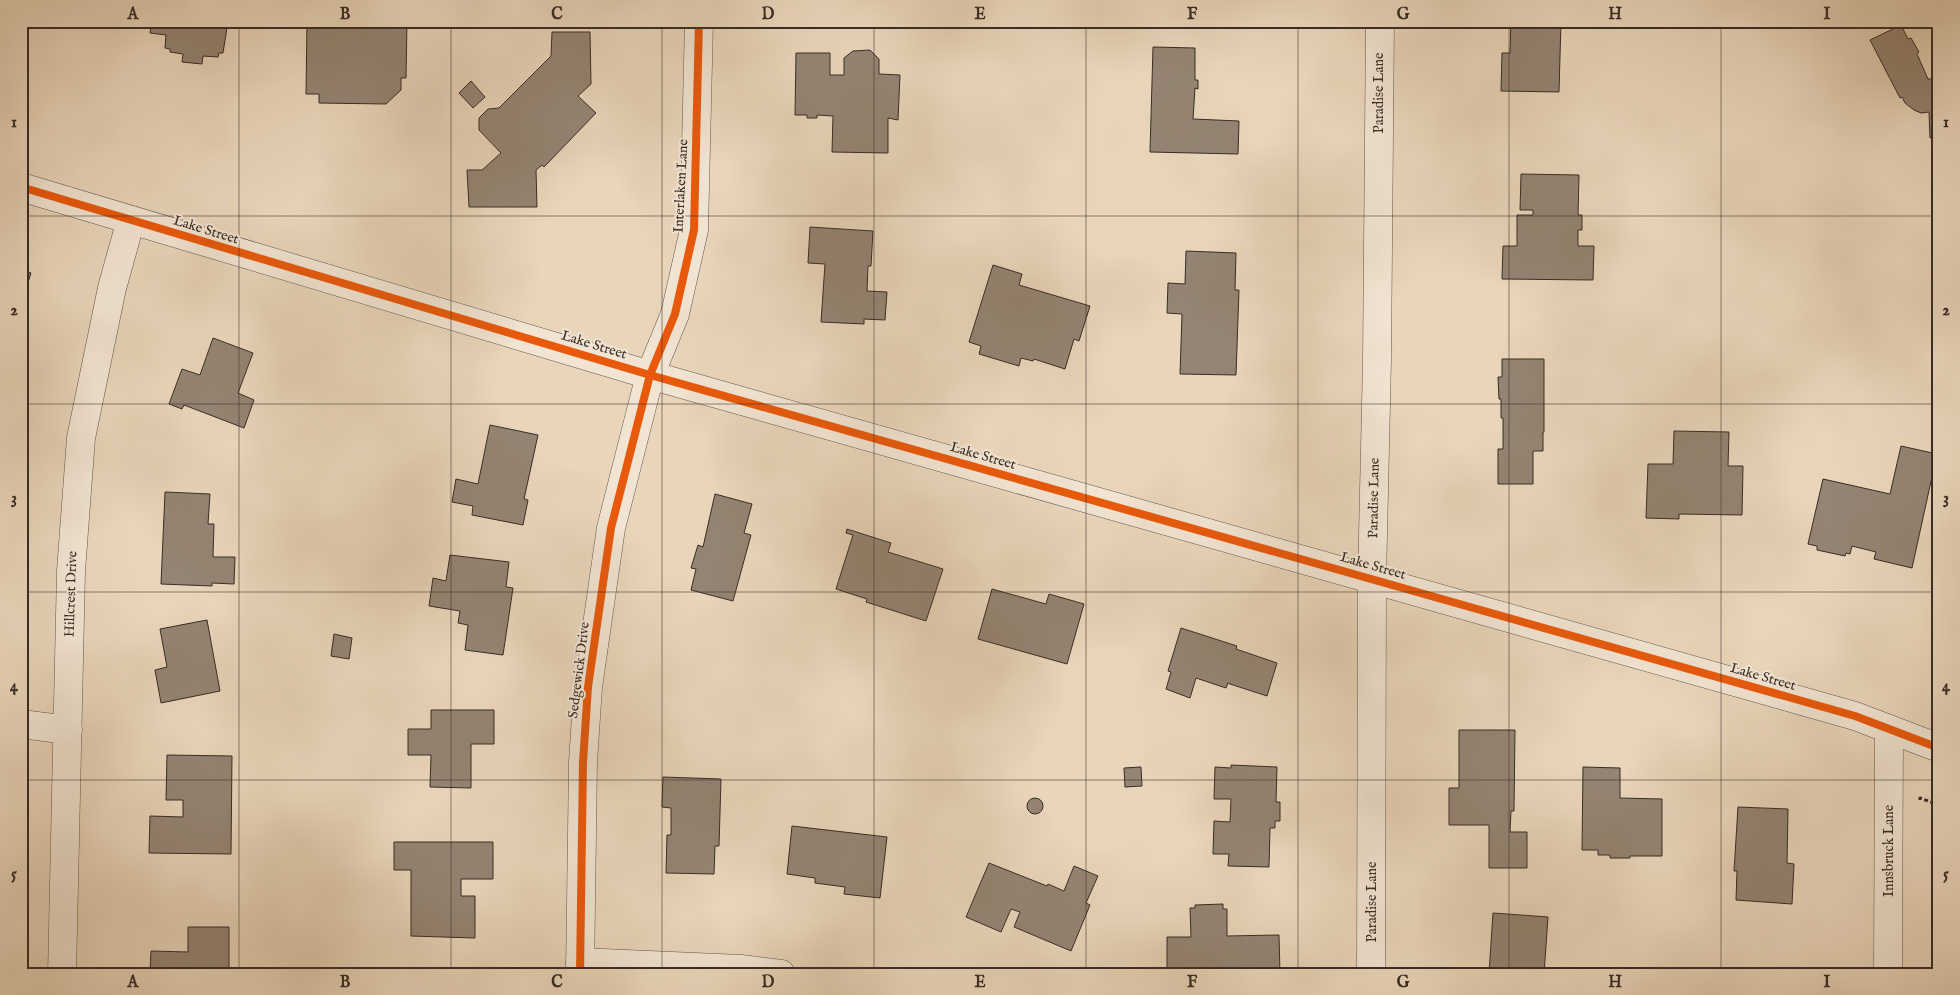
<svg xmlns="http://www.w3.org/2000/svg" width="1960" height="995" font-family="'IM FELL English',serif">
<rect width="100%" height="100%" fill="#e9d5ba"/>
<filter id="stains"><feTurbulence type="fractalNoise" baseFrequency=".004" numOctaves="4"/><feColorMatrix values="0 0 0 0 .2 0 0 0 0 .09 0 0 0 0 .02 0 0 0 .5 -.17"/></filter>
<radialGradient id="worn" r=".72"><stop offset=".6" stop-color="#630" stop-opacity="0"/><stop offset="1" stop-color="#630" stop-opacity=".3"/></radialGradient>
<g fill="#948473" stroke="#382c26">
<polygon points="152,21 228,21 223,53 219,53 218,57 203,56 202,64 182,62 183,54 170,52 170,49 165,48 166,35 150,33"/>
<polygon points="307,21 407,21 406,78 401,78 401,90 386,104 319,103 319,94 306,94"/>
<polygon points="1511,21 1561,21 1559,92 1501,91 1502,53 1510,53"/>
<polygon points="1901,25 1908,39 1911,38 1919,52 1917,54 1928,79 1939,79 1939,137 1930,138 1929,112 1921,113 1914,110 1905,103 1902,97 1900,98 1870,40"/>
<polygon points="552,32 590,32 591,84 578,96 596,113 544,167 542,165 536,170 537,207 469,207 467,170 482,170 501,153 479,130 479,118 488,109 499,108 551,56"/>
<polygon points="1153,47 1195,48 1195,80 1198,80 1198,89 1195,88 1193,119 1239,121 1238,154 1150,152"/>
<polygon points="870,50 879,59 879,74 900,75 898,120 888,118 888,153 832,152 833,116 817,115 817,118 807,118 807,115 795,115 796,53 830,53 830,75 844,75 844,58 853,51"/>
<polygon points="471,81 485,97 473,108 459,93"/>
<polygon points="1521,174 1579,175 1578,215 1582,215 1582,230 1578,230 1578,246 1594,246 1593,280 1502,279 1503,246 1517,246 1517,215 1533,215 1533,210 1520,210"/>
<polygon points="810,227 873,231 871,266 868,266 867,291 887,292 885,320 864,319 864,324 821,322 825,264 808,263"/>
<polygon points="1186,251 1236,253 1235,290 1239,290 1236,375 1180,374 1182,314 1167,313 1168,283 1185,284"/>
<polygon points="993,265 1022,274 1019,285 1090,306 1079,341 1074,339 1065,369 1034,359 1033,361 1021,358 1019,366 979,354 981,346 969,342"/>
<polygon points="24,271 31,273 21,305 21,273 23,273"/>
<polygon points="213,338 253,353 238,393 254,400 244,428 184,405 182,409 169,404 182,369 200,375"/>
<polygon points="1502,359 1544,359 1544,432 1543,432 1543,451 1533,451 1533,484 1498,484 1498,449 1503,449 1503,418 1501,418 1501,399 1499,399 1498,377 1502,377"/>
<polygon points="490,425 538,435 524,499 528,500 523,525 472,515 473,506 452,502 456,479 478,484"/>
<polygon points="1674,431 1729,432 1728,466 1743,466 1742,515 1679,514 1679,519 1646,518 1648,464 1673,464"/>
<polygon points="1901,446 1937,454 1912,568 1874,559 1876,552 1852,546 1850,554 1846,553 1845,556 1817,550 1817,546 1808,544 1823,479 1890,494"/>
<polygon points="165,492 210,494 208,524 214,524 213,557 235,557 234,584 212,583 212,586 161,584"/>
<polygon points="715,494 752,504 744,533 751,535 733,601 691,590 696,569 691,568 698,545 703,547"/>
<polygon points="847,529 891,543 888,552 943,569 926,621 866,602 867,599 836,589 853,535 846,533"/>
<polygon points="450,555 509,562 506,587 513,588 503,655 465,650 468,625 458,623 460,611 429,606 433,578 446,581"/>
<polygon points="992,589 1046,604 1049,594 1084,604 1067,664 978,639"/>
<polygon points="207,620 220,691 161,703 155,670 167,667 160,629"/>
<polygon points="1181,628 1237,646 1236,649 1277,663 1267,696 1230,684 1228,683 1226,688 1196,678 1190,698 1166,689 1171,672 1168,671"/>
<polygon points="334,634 352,638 349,659 331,656"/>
<polygon points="431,710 494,710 494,744 471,744 471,788 430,787 431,755 408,755 408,729 431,729"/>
<polygon points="1459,730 1515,730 1514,811 1511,811 1510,832 1527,832 1527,868 1489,868 1489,825 1449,825 1449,788 1459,788"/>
<polygon points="167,755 232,756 231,854 149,853 150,816 183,817 183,800 166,800"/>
<polygon points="1231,765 1277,767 1276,802 1280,802 1280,821 1275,821 1275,828 1270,828 1269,867 1228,866 1229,854 1213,854 1214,821 1230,822 1231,799 1214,799 1215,767 1231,768"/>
<polygon points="1141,767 1142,786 1125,787 1124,768"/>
<polygon points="1583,767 1620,768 1620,798 1662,799 1662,856 1630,856 1630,858 1610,858 1610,855 1598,855 1598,850 1582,850"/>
<polygon points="663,777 721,779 719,846 715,846 714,874 666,873 667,835 671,835 671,808 662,807"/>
<circle cx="1035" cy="806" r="8"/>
<polygon points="1738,807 1788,809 1787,863 1794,864 1792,904 1736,900 1737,871 1734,871"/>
<polygon points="792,826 887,837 880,898 844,894 845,887 815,883 815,878 787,874"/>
<polygon points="394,842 493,842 493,879 461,879 461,896 475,896 475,938 411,936 411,870 394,870"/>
<polygon points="989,863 1047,886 1048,884 1064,891 1074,866 1098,876 1086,903 1090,905 1071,951 1014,927 1020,912 1011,909 1001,932 966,917"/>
<polygon points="1223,904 1223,909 1227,909 1227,936 1279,935 1280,974 1167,974 1167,937 1191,937 1190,908 1195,908 1195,905"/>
<polygon points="1493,913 1548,917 1544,974 1489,974"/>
<polygon points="188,927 229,927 229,974 150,974 151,951 188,952"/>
</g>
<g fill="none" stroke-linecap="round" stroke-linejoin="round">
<g stroke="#64564b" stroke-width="29">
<g id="minor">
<polyline points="21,187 650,375 1855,716 1939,748"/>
<polyline points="21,724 68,730"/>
<polyline points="580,962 741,969 781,974"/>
<polyline points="62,974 71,571 81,438 112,288 131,220"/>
<polyline points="580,974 583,762 588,687 611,528 650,375 675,314 694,230 699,21"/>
<polyline points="1371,974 1372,579 1377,360 1380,21"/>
<polyline points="1888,974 1889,729"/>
</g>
</g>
<polyline stroke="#382c26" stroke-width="3" stroke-dasharray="4 2.5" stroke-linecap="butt" points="1920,800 1920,798 1939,805"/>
<use href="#minor" stroke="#f1e4d2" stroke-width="28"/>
<g stroke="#f1e4d2" stroke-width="11">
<g id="cycleway">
<polyline points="21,187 650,375 1855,716 1939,748"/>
<polyline points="580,974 583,762 588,687 611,528 650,375 675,314 694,230 699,21"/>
</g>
</g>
<use href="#cycleway" stroke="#e8590c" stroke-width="8"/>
</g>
<path fill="none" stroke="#382c26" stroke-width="1" stroke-opacity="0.55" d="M 239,21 L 239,974M 451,21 L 451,974M 662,21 L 662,974M 874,21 L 874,974M 1086,21 L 1086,974M 1298,21 L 1298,974M 1509,21 L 1509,974M 1721,21 L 1721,974M 21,216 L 1939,216M 21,404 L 1939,404M 21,592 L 1939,592M 21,780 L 1939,780"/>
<g text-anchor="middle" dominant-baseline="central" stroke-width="4" stroke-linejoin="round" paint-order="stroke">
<g font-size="14" fill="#382c26" stroke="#f1e4d2">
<text transform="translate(1379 93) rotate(-90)">Paradise Lane</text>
<text transform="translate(681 186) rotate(-87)">Interlaken Lane</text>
<text transform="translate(206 230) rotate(17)">Lake Street</text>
<text transform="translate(594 345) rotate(17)">Lake Street</text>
<text transform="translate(983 456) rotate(16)">Lake Street</text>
<text transform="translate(1374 498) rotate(-89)">Paradise Lane</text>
<text transform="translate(1373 566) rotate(16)">Lake Street</text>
<text transform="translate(71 594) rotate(-88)">Hillcrest Drive</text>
<text transform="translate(579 670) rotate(-83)">Sedgewick Drive</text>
<text transform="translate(1763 677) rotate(16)">Lake Street</text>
<text transform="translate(1889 851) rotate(-90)">Innsbruck Lane</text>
<text transform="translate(1372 902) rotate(-90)">Paradise Lane</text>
</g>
</g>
<rect width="1960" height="995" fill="none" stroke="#e9d5ba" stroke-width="55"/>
<rect x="28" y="28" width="1904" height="940" fill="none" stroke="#382c26" stroke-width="2"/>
<g font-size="16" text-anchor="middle" font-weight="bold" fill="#382c26">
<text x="133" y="19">A</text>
<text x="345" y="19">B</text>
<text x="557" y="19">C</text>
<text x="768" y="19">D</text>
<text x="980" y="19">E</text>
<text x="1192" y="19">F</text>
<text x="1403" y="19">G</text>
<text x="1615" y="19">H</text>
<text x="1827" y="19">I</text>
<text x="14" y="127">1</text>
<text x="1946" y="127">1</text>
<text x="14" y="315">2</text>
<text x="1946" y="315">2</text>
<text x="14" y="503">3</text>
<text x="1946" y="503">3</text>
<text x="14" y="691">4</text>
<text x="1946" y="691">4</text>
<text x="14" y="879">5</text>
<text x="1946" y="879">5</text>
<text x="133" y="987">A</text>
<text x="345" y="987">B</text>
<text x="557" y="987">C</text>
<text x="768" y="987">D</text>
<text x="980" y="987">E</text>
<text x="1192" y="987">F</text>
<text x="1403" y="987">G</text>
<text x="1615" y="987">H</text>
<text x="1827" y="987">I</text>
</g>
<rect width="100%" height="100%" filter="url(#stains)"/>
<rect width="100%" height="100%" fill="url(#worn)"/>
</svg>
